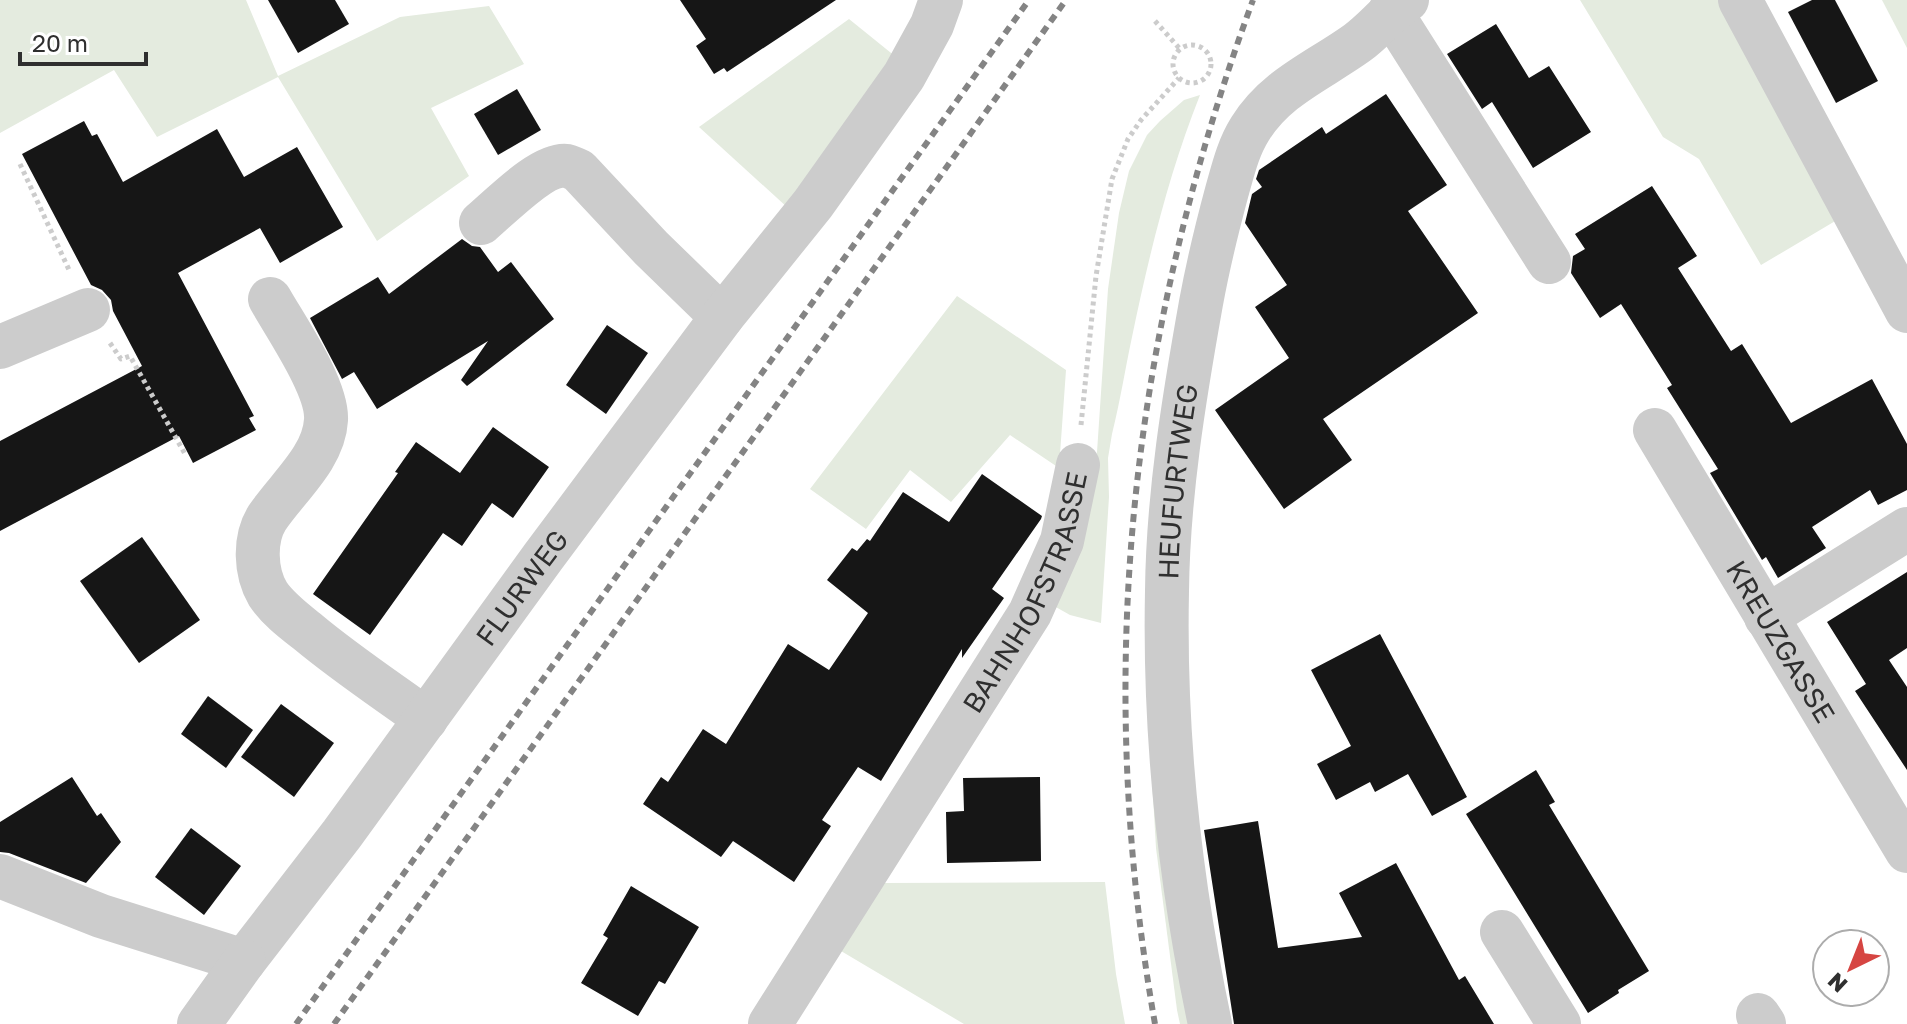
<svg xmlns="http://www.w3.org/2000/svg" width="1907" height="1024" font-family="'Golos Text',sans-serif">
<rect width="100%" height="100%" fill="#fff"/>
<g fill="#e4ebdf">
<polygon points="0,0 246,0 278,76 400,17 489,6 524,64 431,108 469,176 377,241 278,77 157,137 114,70 0,133"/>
<polygon points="1580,0 1728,0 1842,217 1761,265 1699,159 1663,137"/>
<polygon points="1882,0 1907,0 1907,48"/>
<polygon points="849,19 901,61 788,208 699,127"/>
<path d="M 1200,95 C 1169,173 1149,255 1132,337 C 1125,370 1120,402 1112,434 L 1108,458 L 1109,497 L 1101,623 L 1070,615 L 1054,606 L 1092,486 L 1097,452 L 1108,289 L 1119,213 L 1129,171 L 1147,135 L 1160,121 L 1184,100 Z"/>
<polygon points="957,296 1066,370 1059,468 1010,435 951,502 910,470 866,529 810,489"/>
<polygon points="1151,762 1197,1024 1180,1024 1177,1010 1156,848"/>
<polygon points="1105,882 1116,974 1125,1024 964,1024 841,951 884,883"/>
</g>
<g fill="#161616">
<polygon points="268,0 335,0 349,24 298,53"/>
<polygon points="680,0 836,0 727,72 724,68 714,74 696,46 706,39"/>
<polygon points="1812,0 1835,0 1878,81 1836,103 1788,12"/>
<polygon points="1496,24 1529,78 1549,66 1591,132 1533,168 1492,102 1482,109 1447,54"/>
<polygon points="517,89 541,130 498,155 474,114"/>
<polygon points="1386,94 1447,185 1408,211 1478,313 1323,419 1352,460 1284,509 1215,410 1289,358 1255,307 1287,285 1245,223 1252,194 1262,187 1256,179 1259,170 1322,127 1326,134"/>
<polygon points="84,121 92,136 97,134 123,182 217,129 244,177 297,147 343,227 280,263 260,228 178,273 254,416 249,418 256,430 193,463 179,436 0,531 0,441 142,366 113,311 111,300 102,290 91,285 22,154"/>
<polygon points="1652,186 1697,256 1678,268 1731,351 1742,344 1791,423 1872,379 1907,444 1907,490 1878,505 1870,490 1812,527 1826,548 1778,578 1766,557 1762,560 1710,473 1718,469 1667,388 1672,385 1621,304 1600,318 1571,273 1573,256 1585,249 1575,234"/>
<polygon points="462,239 472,246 480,247 498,272 511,262 554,319 467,386 461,380 488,341 377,409 354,372 342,379 310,318 378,277 389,294"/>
<polygon points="607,325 648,353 606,414 566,385"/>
<polygon points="493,427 549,467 513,518 492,503 462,546 443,533 370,635 313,594 398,473 395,472 416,442 460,473"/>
<polygon points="982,474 1042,516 1041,519 992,589 1004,598 962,658 962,649 881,781 858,767 822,820 831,826 794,882 733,841 721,857 643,804 661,777 668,782 703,729 726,744 788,644 829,670 868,613 827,580 852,548 857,551 867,539 870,541 903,492 949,522"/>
<polygon points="142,537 200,620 139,663 80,581"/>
<polygon points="1907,572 1907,648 1889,660 1907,687 1907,770 1855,691 1866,684 1827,622"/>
<polygon points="1380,634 1467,797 1432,816 1408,774 1375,792 1370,782 1336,800 1317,764 1351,746 1311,670"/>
<polygon points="208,696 253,730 226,768 181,734"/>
<polygon points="281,704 334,743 294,797 241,757"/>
<polygon points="1536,770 1555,802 1549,805 1649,971 1618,990 1619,993 1588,1013 1466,814"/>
<polygon points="72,777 97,816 101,813 121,842 86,883 9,853 0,852 0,822"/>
<polygon points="1040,777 1041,861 947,863 946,812 964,811 963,778"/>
<polygon points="1258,821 1278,948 1362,937 1339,893 1396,863 1459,980 1465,976 1494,1024 1234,1024 1204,830"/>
<polygon points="191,828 241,866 204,915 155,877"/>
<polygon points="631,886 699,927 665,984 659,981 638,1016 581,983 608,938 603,935"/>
</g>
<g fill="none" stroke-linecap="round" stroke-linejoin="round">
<g stroke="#ccc" stroke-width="5" stroke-dasharray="4 4" stroke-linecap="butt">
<polyline points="1155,21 1180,49"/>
<circle cx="1192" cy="64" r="19"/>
<polyline points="20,164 70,272"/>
<polyline points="110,343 121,359 130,356 185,454"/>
<polyline points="1081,425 1096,276 1112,179 1128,139 1141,120 1179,78"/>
</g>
<g stroke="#ccc" stroke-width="44">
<polyline points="1740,0 1907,311"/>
<polyline points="1390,11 1549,262"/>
<path d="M 481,223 C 499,208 543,162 567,166 C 571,167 575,169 579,171 L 651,248 L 722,317"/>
<path d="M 270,299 C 287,329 328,388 326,420 C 324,458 287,488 267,518 C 254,539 255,572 268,594 C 278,609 294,621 308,632 C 345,663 386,690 426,719"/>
<polyline points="0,347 88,310"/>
<path id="s1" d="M 1655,430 L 1907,851"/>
<polyline points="1766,617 1907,529"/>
<path id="s2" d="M 0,876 L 101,916 L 244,961 L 342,834 L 543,557 L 722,317 L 813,204 L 904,76 L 932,25 L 941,0"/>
<polyline points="1502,932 1559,1024"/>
<polyline points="1758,1015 1764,1024"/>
<polyline points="199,1024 244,961"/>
<path id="s3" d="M 770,1024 L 1030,613 L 1062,541 L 1078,465"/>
<path id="s4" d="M 1210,1024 C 1180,883 1164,736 1167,591 C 1168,495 1184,398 1201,303 C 1208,265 1217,228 1227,191 C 1233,170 1238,148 1250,129 C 1276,87 1318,71 1357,43 C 1375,30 1388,12 1407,0"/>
</g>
<g stroke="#848484" stroke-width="6" stroke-dasharray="8 6" stroke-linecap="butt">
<polyline points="296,1024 1029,0"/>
<polyline points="334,1024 1066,0"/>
<path d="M 1155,1024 C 1093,673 1130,334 1253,0"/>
</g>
</g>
<g text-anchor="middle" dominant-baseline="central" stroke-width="8" stroke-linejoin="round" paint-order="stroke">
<g font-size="28" fill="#2f2f2f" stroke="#fff">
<text stroke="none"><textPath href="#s4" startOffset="546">HEUFURTWEG</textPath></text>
<text stroke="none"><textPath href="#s2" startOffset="724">FLURWEG</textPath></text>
<text stroke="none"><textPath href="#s3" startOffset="504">BAHNHOFSTRASSE</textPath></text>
<text stroke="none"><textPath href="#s1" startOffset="246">KREUZGASSE</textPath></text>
</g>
</g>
<g transform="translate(1851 968) rotate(223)"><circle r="38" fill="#ffffff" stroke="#acacac" stroke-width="2"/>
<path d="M0-6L14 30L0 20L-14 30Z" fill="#d64542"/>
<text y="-12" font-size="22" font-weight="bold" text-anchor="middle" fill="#2f2f2f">N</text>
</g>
<path d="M20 52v12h126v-12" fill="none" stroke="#2f2f2f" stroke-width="4"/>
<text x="32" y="52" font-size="24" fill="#2f2f2f" stroke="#ffffff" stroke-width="6" paint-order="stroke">20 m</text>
</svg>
